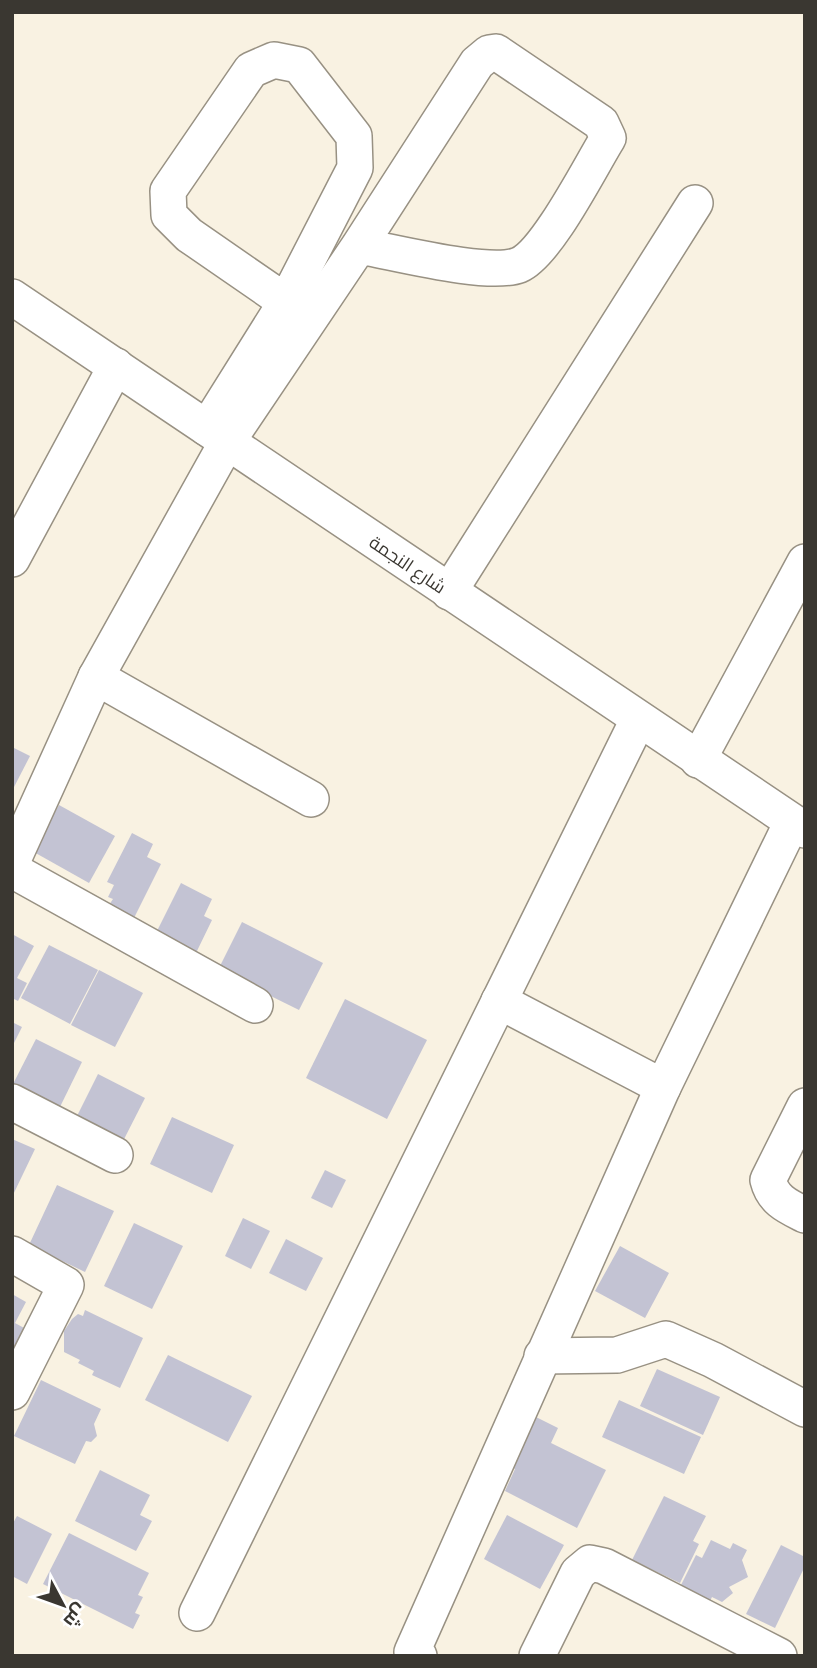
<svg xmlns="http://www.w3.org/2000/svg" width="817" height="1668" font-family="'PT Serif',Cairo,serif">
<rect width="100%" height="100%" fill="#f9f2e2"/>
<g fill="#c3c3d3">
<polygon points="12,747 30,756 12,791"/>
<polygon points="59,805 115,836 89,883 32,851"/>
<polygon points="132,833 153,844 147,857 161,864 134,918 109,905 113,899 108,897 114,885 107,882"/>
<polygon points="181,883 212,899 204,916 212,920 196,953 156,933"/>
<polygon points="242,922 323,963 299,1010 218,970"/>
<polygon points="12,934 34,946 17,978 27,983 18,1001 12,998"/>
<polygon points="49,945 98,970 70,1024 21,998"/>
<polygon points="99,970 143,993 115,1047 71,1025"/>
<polygon points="345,999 427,1040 387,1119 306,1078"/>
<polygon points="12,1022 22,1027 12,1047"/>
<polygon points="36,1039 82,1062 57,1113 12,1086"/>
<polygon points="98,1074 145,1098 119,1149 72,1126"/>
<polygon points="172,1117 234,1145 212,1193 150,1164"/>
<polygon points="12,1139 35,1149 12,1197"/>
<polygon points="325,1170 346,1180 332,1208 311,1198"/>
<polygon points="57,1185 114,1211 85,1272 29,1245"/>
<polygon points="243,1218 270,1231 251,1269 225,1256"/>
<polygon points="134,1223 183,1246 152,1309 104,1286"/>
<polygon points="286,1239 323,1258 306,1291 269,1273"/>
<polygon points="620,1246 669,1273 645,1318 595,1291"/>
<polygon points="12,1294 26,1302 15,1323 26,1329 12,1356"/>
<polygon points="85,1310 143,1338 120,1388 92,1375 94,1371 78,1363 80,1360 64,1352 64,1331 72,1319 78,1314 83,1316"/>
<polygon points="168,1355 252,1396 228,1442 145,1400"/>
<polygon points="657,1369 720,1397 703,1435 640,1406"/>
<polygon points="41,1380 101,1409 94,1424 97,1436 91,1442 86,1441 75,1464 14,1436"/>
<polygon points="619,1400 701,1437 684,1474 602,1437"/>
<polygon points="528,1413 558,1428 551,1443 606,1470 577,1528 505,1491 515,1469 503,1463"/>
<polygon points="100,1470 150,1495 140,1515 152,1521 136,1551 75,1521"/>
<polygon points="664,1496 706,1516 693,1541 699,1544 680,1583 632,1560"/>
<polygon points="507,1515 564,1545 540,1589 484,1559"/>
<polygon points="17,1516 52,1534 27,1584 12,1576 12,1525"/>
<polygon points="69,1533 149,1573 138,1595 143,1597 135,1613 140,1615 133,1629 43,1584"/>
<polygon points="711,1540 730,1549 733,1543 747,1550 742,1560 748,1577 729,1587 733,1593 722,1602 712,1597 709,1603 679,1589 696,1555 702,1558"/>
<polygon points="781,1545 805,1557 805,1566 775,1628 746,1614"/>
</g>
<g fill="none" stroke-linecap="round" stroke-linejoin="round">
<g stroke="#989183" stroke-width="38">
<g id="minor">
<polyline points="12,297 805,830"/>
<polyline points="207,428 286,302 355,168 354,136 299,65 274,60 251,70 168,191 169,215 189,235 286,302"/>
<polyline points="12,559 116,366"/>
<polyline points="449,592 695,203"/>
<polyline points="96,677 311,799"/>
<polyline points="698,760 805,562"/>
<path d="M 12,862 L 96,677 L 227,442 L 359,246 L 477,63 L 489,53 L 496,52 L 601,123 L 608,138 C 590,167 547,253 519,265 C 489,277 394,252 359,246"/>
<polyline points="12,870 255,1005"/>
<polyline points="499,1001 663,1087"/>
<polyline points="12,1102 115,1155"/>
<path d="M 805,1106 L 768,1180 C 773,1200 787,1206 805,1215"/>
<polyline points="12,1254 66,1285 12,1392"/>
<polyline points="542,1356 617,1355 666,1339 713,1360 805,1409"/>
<polyline points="197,1613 638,720"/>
<polyline points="419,1656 412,1652 663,1087 792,822"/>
<polyline points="537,1656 578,1573 590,1563 604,1566 779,1656"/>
</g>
</g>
<use href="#minor" stroke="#fff" stroke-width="35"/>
</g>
<g text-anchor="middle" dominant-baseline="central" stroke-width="7" stroke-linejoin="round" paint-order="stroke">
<g font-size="18" fill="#3a3731" stroke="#fff">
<text transform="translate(408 564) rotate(34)">شارع النجمة</text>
</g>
</g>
<rect width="817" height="1668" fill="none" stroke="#3a3731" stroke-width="28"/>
<g transform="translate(63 1605) rotate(131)" stroke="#ffffff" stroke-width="5" paint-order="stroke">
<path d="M0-5L12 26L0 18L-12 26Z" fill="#3a3731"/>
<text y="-10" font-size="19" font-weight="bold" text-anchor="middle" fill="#3a3731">ش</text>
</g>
</svg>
